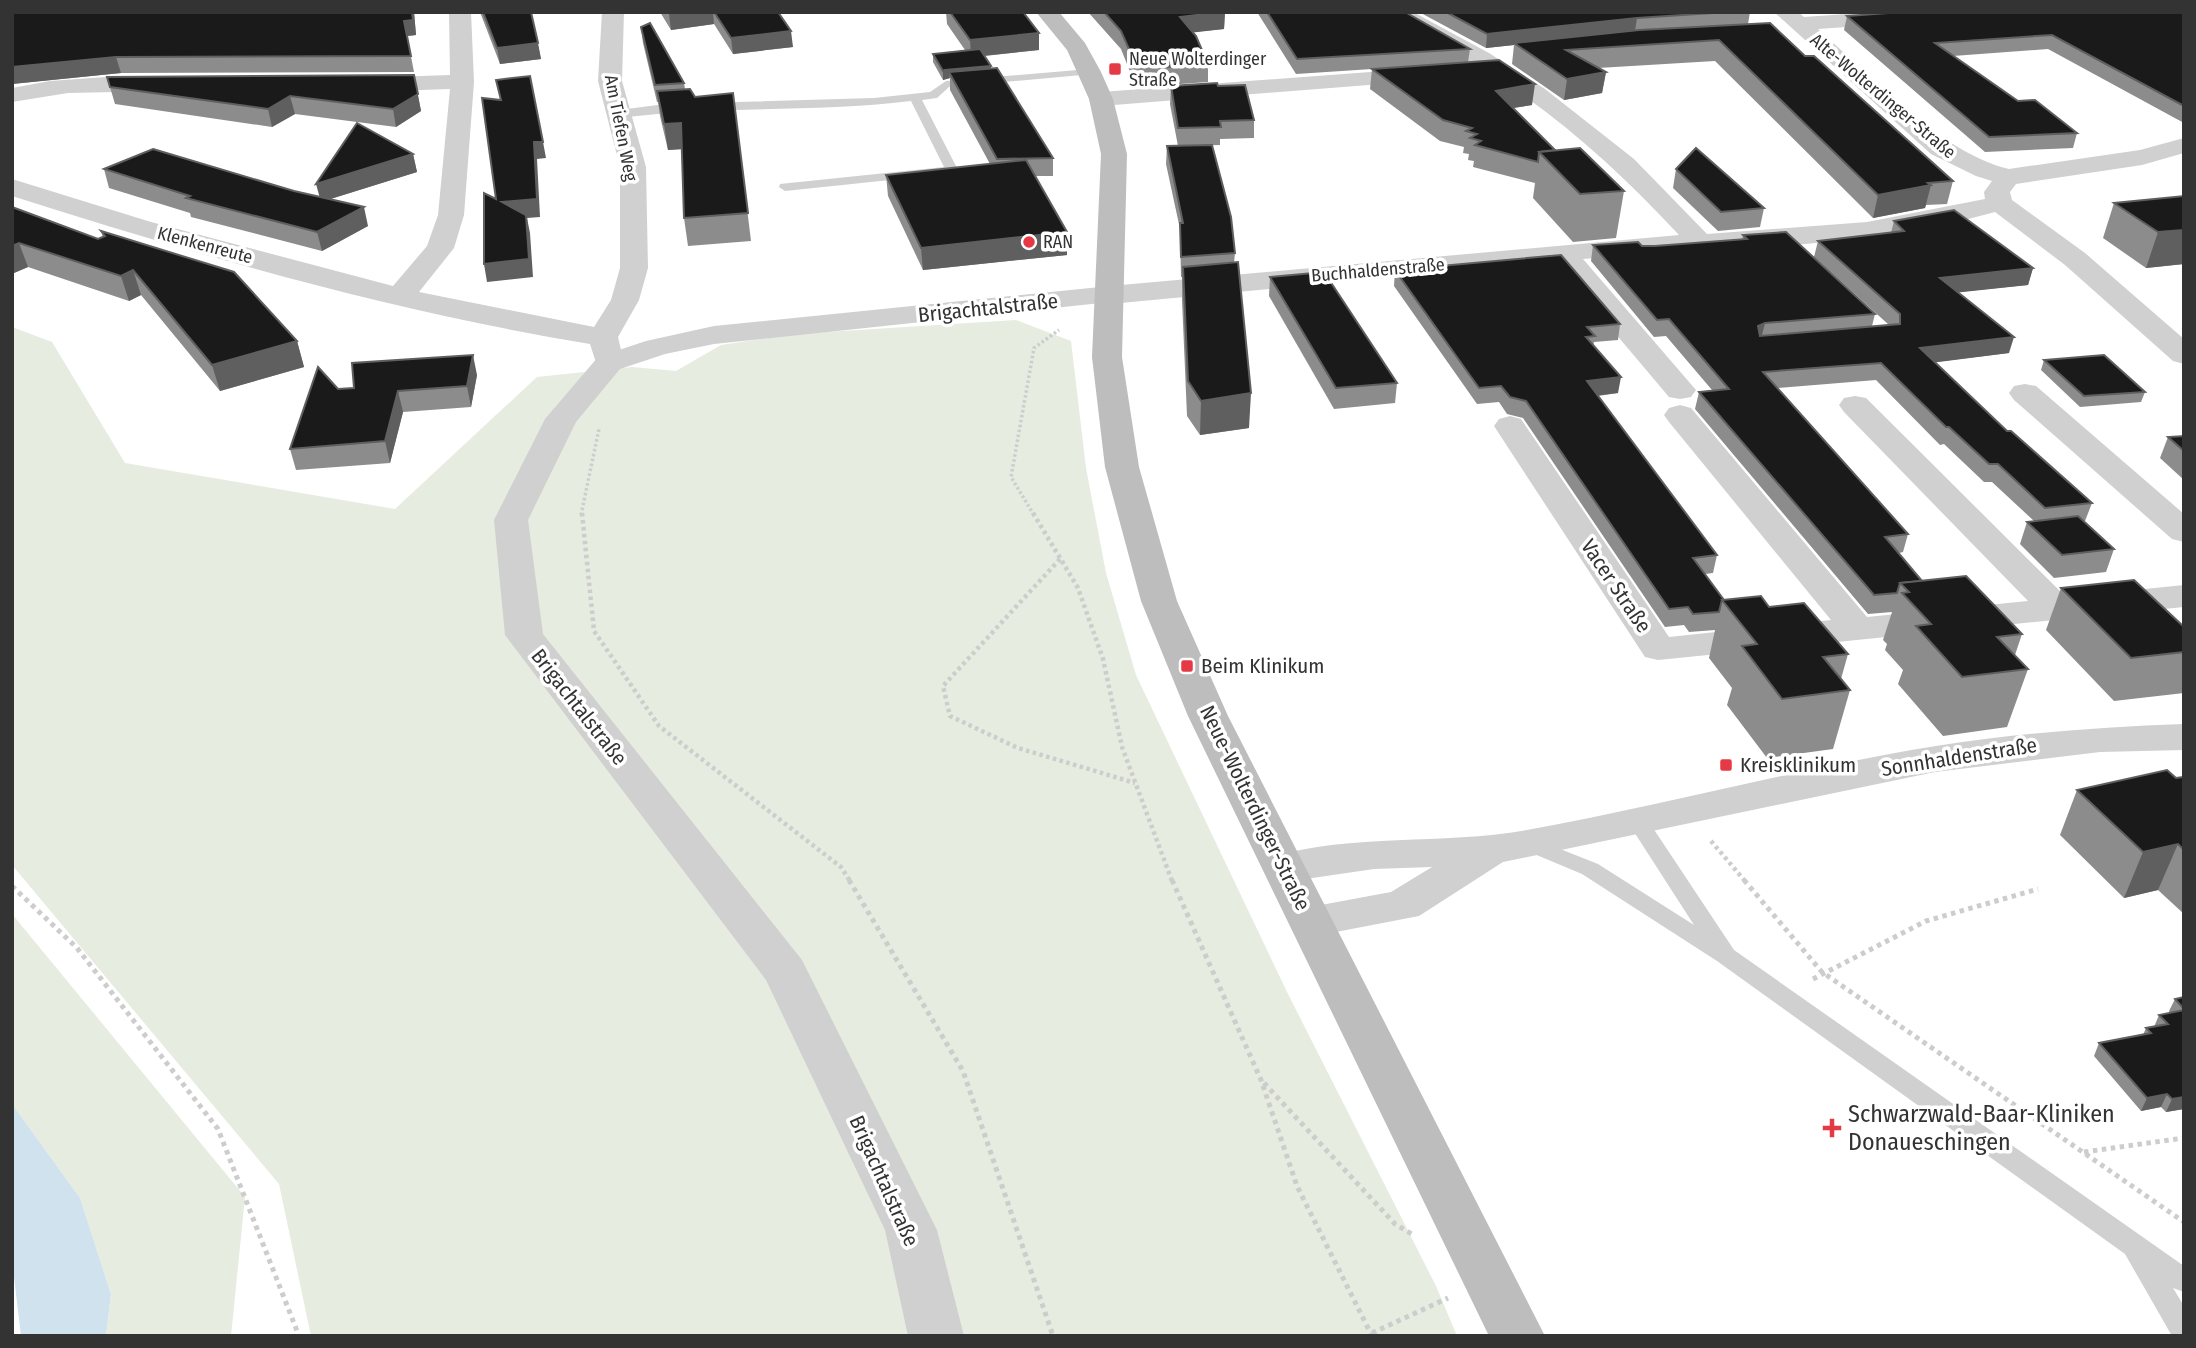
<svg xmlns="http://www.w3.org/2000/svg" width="2196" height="1348" font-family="'Fira Sans Condensed',sans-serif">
<rect width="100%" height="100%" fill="#fff"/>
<g fill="#e6ecdf">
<polygon points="1016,320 1071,341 1086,468 1106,573 1136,675 1287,992 1436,1286 1457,1336 311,1336 279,1184 12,865 12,327 52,342 125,463 395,509 537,377 632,367 676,371 721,345 795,334"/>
<polygon points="12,914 245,1197 231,1336 106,1336 111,1294 80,1198 12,1104"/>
</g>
<polygon fill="#cfe2ee" points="12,1104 80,1198 111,1294 106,1336 21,1336 12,1260"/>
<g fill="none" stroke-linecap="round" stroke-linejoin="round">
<g stroke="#cdcdcd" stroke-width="3.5" stroke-dasharray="2.5 2.5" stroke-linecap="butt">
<polyline points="581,515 599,429"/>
<polyline points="1034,515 1011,477 1034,348 1059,330"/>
</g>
<g stroke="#cdcdcd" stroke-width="4.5" stroke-dasharray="3.5 3.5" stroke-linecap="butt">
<polyline points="582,513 594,631 659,726 841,867 850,881"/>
<polyline points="1033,513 1078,588 1103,659 1122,747 1172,881"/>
<polyline points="1060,559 943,686 950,716 1018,748 1135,783"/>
<polyline points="1711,841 1745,881"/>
</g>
<g stroke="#cdcdcd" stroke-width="5" stroke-dasharray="4.5 4.5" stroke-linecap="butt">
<polyline points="849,880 963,1071 1053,1336"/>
<polyline points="1172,880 1261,1080 1297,1186 1372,1336"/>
<polyline points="1744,880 1822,972 2184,1222"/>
<polyline points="12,886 77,948 218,1129 299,1336"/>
<polyline points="1813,979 1926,921 2038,889"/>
<polyline points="1264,1083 1395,1224 1415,1236"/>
<polyline points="2084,1152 2184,1138"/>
<polyline points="1372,1333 1448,1298"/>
</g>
<g fill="#d0d0d0" fill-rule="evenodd">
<path d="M 1089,69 L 1095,72 L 1093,74 L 949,87 L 937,98 L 922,100 L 958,170 L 957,173 L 785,191 L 779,187 L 780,184 L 944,167 L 911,101 C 814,113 716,105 619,118 L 613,114 L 619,110 L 665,104 L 874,98 L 930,92 L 946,81 Z"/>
<polygon points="1638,814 1645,816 1734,950 2184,1266 2184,1292 2173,1288 2184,1306 2184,1336 2172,1336 2125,1254 1717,961 1582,874 1522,849 1519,844 1522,839 1530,837 1598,864 1694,925 1627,821 1631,816"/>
</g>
<g fill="#d0d0d0" fill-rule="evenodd">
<path d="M 449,12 L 471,12 L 474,82 L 464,215 L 454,248 L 419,292 L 594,327 L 611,300 L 620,268 L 620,167 L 598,81 L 602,12 L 624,12 L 622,81 L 646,167 L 648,268 L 639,300 L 618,337 L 624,363 L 620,369 L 609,372 L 598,369 L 590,344 C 394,312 201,256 12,196 L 12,179 L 151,222 L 393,286 L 427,246 L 438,215 L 450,89 L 363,92 L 355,90 L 351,85 L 355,80 L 363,78 L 450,75 Z"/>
<path d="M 1384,12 L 1413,12 L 1489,53 L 1545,89 L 1634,159 L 1707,234 L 1867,222 L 1985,199 L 1984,192 L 1992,181 L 1976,176 L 1931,154 L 1774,12 L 1798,12 L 1804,17 L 1876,12 L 1987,12 L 1976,18 L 1818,29 C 1871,76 1939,152 2009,169 L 2140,150 L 2184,138 L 2184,153 L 2142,165 L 2016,184 L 2010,192 L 2012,200 L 2085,253 L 2184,339 L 2184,364 L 2173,361 L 2065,265 L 1995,212 C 1861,250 1720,247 1583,259 L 1696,390 L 1691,397 L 1680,399 L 1669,397 L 1555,262 L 1110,304 L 1100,301 L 1096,295 L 1100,289 L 1110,286 L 1679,235 C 1624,176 1568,124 1501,80 C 1482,67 1391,22 1384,12 Z"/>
<polygon points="1424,68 1432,70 1436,75 1432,80 1101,106 1093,104 1089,99 1093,94 1101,92"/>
<polygon points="106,77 163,77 171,79 175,84 171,89 163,91 68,93 12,102 12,88 50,81"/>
<polygon points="2025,384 2036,386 2184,514 2184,542 2172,539 2014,400 2009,393 2014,386"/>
<polygon points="1855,396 1866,398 2066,597 2184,585 2184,607 1658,660 1645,657 1494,426 1499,419 1510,416 1521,419 1669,637 1831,620 1669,422 1664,415 1669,408 1680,405 1691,408 1867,617 2028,601 1844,412 1839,405 1844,398"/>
<path d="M 2184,724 L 2184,750 L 2100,752 L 1935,772 L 1503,862 L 1419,916 L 1310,937 L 1294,932 L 1288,921 L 1294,910 L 1391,892 L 1432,867 L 1374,869 L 1285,882 L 1270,877 L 1263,867 L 1270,857 C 1354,833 1442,845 1527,830 C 1664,805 1799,768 1936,746 C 2019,733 2100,727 2184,724 Z"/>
</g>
<polygon fill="#d0d0d0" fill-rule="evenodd" points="1110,286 1120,289 1124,295 1120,301 714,344 665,354 620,369 576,422 528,520 543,634 802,960 937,1230 964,1336 908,1336 885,1230 766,980 505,635 494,520 545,419 598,357 646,341 714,326"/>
<polygon fill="#bdbdbd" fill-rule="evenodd" points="1036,12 1059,12 1085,43 1101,72 1113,99 1127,154 1122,357 1139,467 1177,601 1228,716 1545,1336 1489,1336 1188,716 1141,601 1105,467 1092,357 1101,154 1089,99 1077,72 1067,50"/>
</g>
<g fill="#8c8c8c">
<polygon points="12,12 414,12 416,35 407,36 414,72 121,73 12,84"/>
<polygon points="480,12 531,12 541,59 500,64"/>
<polygon points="660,12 778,12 793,47 733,54 714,24 671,30"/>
<polygon points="946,12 1023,12 1039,33 1039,50 985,56 991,69 1053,158 1053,176 1036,176 1067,255 923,270 888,196 886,175 990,164 950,90 950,78 943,80 933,62 933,54 965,50 947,24"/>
<polygon points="1088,12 1225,12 1224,29 1193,32 1208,64 1208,82 1167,85 1165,73 1131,74 1121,49"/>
<polygon points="1257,12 1405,12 1470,49 1468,62 1532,105 1513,108 1555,150 1624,191 1616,238 1573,242 1533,198 1535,183 1473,167 1474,161 1468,160 1469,154 1463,153 1464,147 1440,141 1370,89 1372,69 1296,74"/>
<polygon points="1419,12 1750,12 1748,24 1805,56 1953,181 1947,204 1926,205 1925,208 1873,218 1715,61 1598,68 1606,72 1602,93 1564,100 1512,64 1514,45 1486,48"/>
<polygon points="2184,12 2184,123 2048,49 1953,56 2018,101 2077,133 2073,148 1985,152 1844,30 1847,16"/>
<polygon points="641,27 684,83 685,89 695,97 733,93 751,241 688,246 684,218 682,149 668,150 660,116 658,102 657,102 643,43"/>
<polygon points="414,75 421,111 396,127 295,114 272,127 115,104 110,87"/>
<polygon points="1171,86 1218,86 1254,120 1254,138 1220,139 1220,145 1178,146 1170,104"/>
<polygon points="1167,146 1235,253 1234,263 1249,428 1200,435 1187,416 1182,300 1182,277 1181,277 1180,229 1166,164"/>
<polygon points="413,154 417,172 330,199 368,226 322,251 191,217 190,213 109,188 104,169 294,191 320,197"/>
<polygon points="1676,169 1764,208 1760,227 1718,231 1673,188"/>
<polygon points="2184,196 2184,264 2146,268 2103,238 2114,203"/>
<polygon points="12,207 98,239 103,237 101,231 297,341 304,367 220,391 141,295 129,301 28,267 14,273 12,272"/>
<polygon points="1894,221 2033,268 2028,285 1958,292 2009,353 1935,362 2007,431 2092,503 2085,521 2084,521 2114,549 2106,572 2054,578 2020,544 2027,522 2034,521 1992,482 1984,482 1944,444 1940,445 1876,380 1777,388 1908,534 1903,552 1899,553 1922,581 2022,634 2015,655 2028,669 2007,727 1943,736 1898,684 1903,670 1885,650 1887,644 1883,640 1892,612 1868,614 1695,409 1699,392 1712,390 1666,336 1654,337 1591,261 1593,245 1655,246 1742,240 1743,235 1875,314 1872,326 1889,325 1814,257 1818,241 1891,233"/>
<polygon points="1395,270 1620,324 1618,340 1594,342 1593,346 1618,393 1598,396 1717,555 1713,573 1705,574 1724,600 1769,607 1848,654 1841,679 1850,690 1833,749 1767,758 1727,705 1732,688 1709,658 1715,630 1689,632 1684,625 1665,627 1523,418 1507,414 1499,402 1477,404 1394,286"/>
<polygon points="1270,277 1397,383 1395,403 1334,409 1269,296"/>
<polygon points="2044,360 2145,392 2141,402 2080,407 2041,370"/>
<polygon points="477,375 471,407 403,412 390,463 296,470 290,449 338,389"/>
<polygon points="2184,436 2184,480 2160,458 2168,437"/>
<polygon points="2061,588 2184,627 2184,693 2114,701 2046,630"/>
<polygon points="2184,777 2184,914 2158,890 2124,898 2060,835 2077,790"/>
<polygon points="2184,997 2184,1109 2166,1112 2161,1107 2141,1111 2094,1056 2099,1043 2143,1035 2146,1028 2154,1027 2159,1015 2170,1013 2169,1011 2175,999"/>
</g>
<g fill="#5f5f5f">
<polygon points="412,12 414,12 416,35 407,36 414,72 404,21"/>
<polygon points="683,12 713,12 714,24 671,30 669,14"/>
<polygon points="1225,12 1224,29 1180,34 1180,17"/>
<polygon points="1637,18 1635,31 1514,43 1514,45 1486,48 1487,34"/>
<polygon points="791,31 793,47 733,54 731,38"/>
<polygon points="1039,33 1039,50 971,57 970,40"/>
<polygon points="538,43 541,59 500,64 497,48"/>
<polygon points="116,57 121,73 12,84 12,67"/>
<polygon points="991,66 991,75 949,72 950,78 943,80 943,71 945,70"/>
<polygon points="1606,72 1602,93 1564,100 1567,79"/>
<polygon points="414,75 421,111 396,127 393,109"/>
<polygon points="1535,84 1532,105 1494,111 1496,91"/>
<polygon points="290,96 295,114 272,127 268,109"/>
<polygon points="681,123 684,149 668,150 664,124"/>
<polygon points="534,142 543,142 546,158 537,159 540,217 527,218 530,233 533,277 487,282 484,264 502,202"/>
<polygon points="413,154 417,172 321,202 316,184"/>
<polygon points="1931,185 1925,208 1873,218 1878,195"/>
<polygon points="364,207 368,226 322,251 317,232"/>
<polygon points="2184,230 2184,264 2146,268 2158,232"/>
<polygon points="1067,232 1067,255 923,270 921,248"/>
<polygon points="19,243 28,267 14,273 12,269 12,246"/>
<polygon points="2033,268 2028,285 1935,295 1940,278"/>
<polygon points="133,270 141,295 129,301 121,276"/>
<polygon points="1765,323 1761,339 1758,326"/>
<polygon points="2014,337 2009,353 1915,365 1920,348"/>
<polygon points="297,341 304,367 220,391 212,365"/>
<polygon points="473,355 477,375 471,407 467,386"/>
<polygon points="1621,377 1618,393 1584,397 1587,381"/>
<polygon points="398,391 403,412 390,463 385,441"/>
<polygon points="1251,393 1249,428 1200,435 1201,401"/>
<polygon points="2178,844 2158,890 2124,898 2143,852"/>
<polygon points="2167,1094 2161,1107 2141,1111 2147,1098"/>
<polygon points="2184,1097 2184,1109 2166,1112 2172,1099"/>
</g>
<g fill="#1a1a1a" stroke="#5f5f5f" stroke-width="2">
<polygon points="12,12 412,12 413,20 404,21 411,56 116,57 12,67"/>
<polygon points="483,12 531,12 538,43 497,48"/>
<polygon points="714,12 778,12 791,31 731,38"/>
<polygon points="950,12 1023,12 1039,33 970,40"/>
<polygon points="1104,12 1222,12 1180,17 1196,36 1208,64 1167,67 1165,55 1132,56 1121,31"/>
<polygon points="1267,12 1405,12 1470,49 1297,59"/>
<polygon points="1446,12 1728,12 1637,18 1487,34"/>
<polygon points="1902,12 2184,12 2184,106 2052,35 1935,43 2018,101 2035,100 2077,133 1989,137 1847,16"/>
<polygon points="650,23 684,83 655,85 641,27"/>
<polygon points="1770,23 1805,56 1814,56 1953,181 1928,183 1931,185 1878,195 1719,40 1566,50 1606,72 1567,79 1514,43 1639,30"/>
<polygon points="980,49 991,66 945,70 943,71 933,54"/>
<polygon points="1499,60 1535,84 1496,91 1555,150 1539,152 1538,162 1475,145 1481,141 1470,138 1477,134 1466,131 1472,128 1443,120 1372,69"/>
<polygon points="997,68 1053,158 997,159 949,72"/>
<polygon points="414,75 418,94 393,109 290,96 268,109 110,87 107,77"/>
<polygon points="530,76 543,142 534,142 537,199 502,202 526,215 529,259 484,264 484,193 496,199 482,98 501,100 496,80"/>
<polygon points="1217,83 1218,86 1245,85 1254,120 1220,121 1221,127 1178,128 1171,86"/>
<polygon points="690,89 695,97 733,93 748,213 684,218 681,123 664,124 657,91"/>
<polygon points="357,123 413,154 316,184"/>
<polygon points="1212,145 1231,217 1235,253 1181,257 1180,223 1183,223 1167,146"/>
<polygon points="1580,148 1624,191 1580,194 1539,152"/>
<polygon points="1696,148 1764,208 1721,212 1676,169"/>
<polygon points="153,149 294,191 364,207 317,232 186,198 190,196 104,169"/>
<polygon points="1026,160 1067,232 921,248 886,175"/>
<polygon points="2184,196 2184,230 2158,232 2114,203"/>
<polygon points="12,207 98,239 105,236 101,231 234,272 297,341 212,365 133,270 121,276 19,243 12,246"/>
<polygon points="1954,210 2033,268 1940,278 2014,337 1920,348 2007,431 2011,431 2092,503 2045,508 1998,464 1989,464 1949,427 1946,427 1881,363 1763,372 1908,534 1885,537 1922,581 1900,583 1897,593 1874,595 1699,392 1729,389 1669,319 1657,320 1593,245 1638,242 1642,246 1655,246 1747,239 1743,235 1786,232 1875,314 1765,323 1758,326 1760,336 1900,324 1900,314 1818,241 1904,231 1894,221"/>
<polygon points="1561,255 1620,324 1587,327 1595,336 1586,337 1621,377 1587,381 1717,555 1693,558 1724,600 1722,600 1719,612 1693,614 1688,607 1669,609 1526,401 1510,397 1501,386 1479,388 1395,270"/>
<polygon points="1238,262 1251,393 1201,401 1188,381 1183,267"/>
<polygon points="1324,272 1397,383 1336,388 1270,277"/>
<polygon points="473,355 467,386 398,391 385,441 290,449 318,367 338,389 354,388 352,363"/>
<polygon points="2104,355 2145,392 2084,396 2044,360"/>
<polygon points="2184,436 2184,451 2168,437"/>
<polygon points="2078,516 2114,549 2062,555 2027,522"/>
<polygon points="1966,576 2022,634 1997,637 2028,669 1962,677 1916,626 1931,624 1902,593 1909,592 1900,583"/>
<polygon points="2134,580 2184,627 2184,652 2131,658 2061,588"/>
<polygon points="1761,596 1769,607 1804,603 1848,654 1823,657 1850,690 1782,699 1742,646 1757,644 1722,600"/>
<polygon points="2167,770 2176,778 2184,777 2184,850 2178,844 2143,852 2077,790"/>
<polygon points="2184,997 2184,1009 2175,999"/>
<polygon points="2184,1010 2184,1097 2172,1099 2167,1094 2147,1098 2099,1043 2151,1033 2146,1028 2168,1024 2159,1015"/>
</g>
<g fill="#e63946" stroke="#fff" stroke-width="2.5">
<rect x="1108" y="62" width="14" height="14" rx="3.5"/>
<circle cx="1029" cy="242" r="7"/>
<rect x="1180" y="659" width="14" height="14" rx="3.5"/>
<rect x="1719" y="758" width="14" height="14" rx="3.5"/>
<path d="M1828.5 1117.5h7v7h7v7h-7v7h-7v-7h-7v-7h7z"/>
</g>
<g text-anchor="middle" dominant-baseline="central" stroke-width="7" stroke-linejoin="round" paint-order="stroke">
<g font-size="18" fill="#333" stroke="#fff" text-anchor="start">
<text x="1129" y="59">Neue Wolterdinger<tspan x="1129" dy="21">Straße</tspan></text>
<text x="1043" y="242">RAN</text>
</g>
<g font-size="18" fill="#333" stroke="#fff">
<text transform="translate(1883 96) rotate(40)">Alte-Wolterdinger-Straße</text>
<text transform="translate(621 128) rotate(79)">Am Tiefen Weg</text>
<text transform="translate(205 245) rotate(15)">Klenkenreute</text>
<text transform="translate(1378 270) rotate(-5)">Buchhaldenstraße</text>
</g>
<g font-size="21" fill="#333" stroke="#fff">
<text transform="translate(988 308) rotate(-6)">Brigachtalstraße</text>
<text transform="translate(1616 586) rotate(56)">Vacer Straße</text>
<text transform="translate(579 707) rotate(52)">Brigachtalstraße</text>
<text transform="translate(1959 757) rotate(-9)">Sonnhaldenstraße</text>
<text transform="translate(1255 808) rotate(64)">Neue-Wolterdinger-Straße</text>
<text transform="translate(884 1181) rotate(66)">Brigachtalstraße</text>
</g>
<g font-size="21" fill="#333" stroke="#fff" text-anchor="start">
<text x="1201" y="666">Beim Klinikum</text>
<text x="1740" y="765">Kreisklinikum</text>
</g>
<g font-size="24" fill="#333" stroke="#fff" text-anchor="start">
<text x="1848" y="1114">Schwarzwald-Baar-Kliniken<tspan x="1848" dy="28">Donaueschingen</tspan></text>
</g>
</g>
<rect width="2196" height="1348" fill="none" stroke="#333333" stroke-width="28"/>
</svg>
